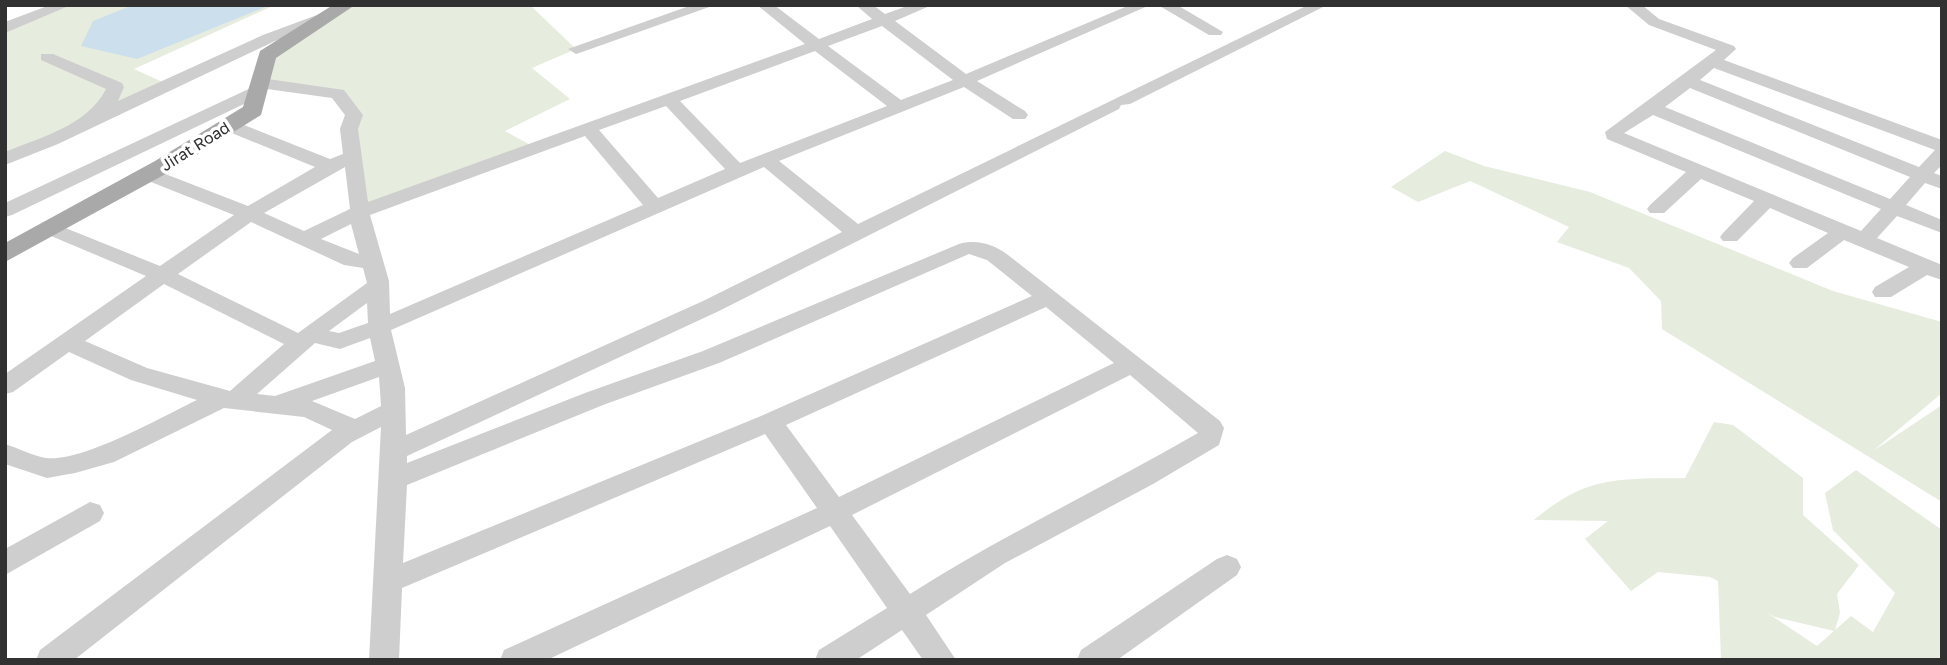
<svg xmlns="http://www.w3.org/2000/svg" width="1947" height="665" font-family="'Golos Text',sans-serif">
<rect width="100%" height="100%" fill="#fff"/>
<g fill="#e6eddf" fill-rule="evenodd">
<polygon points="64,5 275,5 134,69 167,84 5,159 5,28"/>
<polygon points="346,5 530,5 576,49 532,68 570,99 505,131 536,148 360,212 354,115 338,94 261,83 267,55"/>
<polygon points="1445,151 1484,166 1590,192 1833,291 1942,322 1942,393 1873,451 1942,405 1942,502 1662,329 1661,301 1629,268 1557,242 1569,227 1470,181 1418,202 1391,187"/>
<path d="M 1714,422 L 1733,425 L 1803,478 L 1803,515 L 1859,565 L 1837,594 L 1840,613 L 1835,630 L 1851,616 L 1873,632 L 1895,593 L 1833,530 L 1825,493 L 1856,470 L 1942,530 L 1942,660 L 1721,660 L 1718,581 L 1710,577 L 1658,572 L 1631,591 L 1585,539 L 1608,521 L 1534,520 C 1587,475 1619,479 1685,478 ZM 1766,612 L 1775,617 L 1834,631 L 1817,646 Z"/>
</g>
<polygon fill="#ccdfec" points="133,5 261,5 265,7 137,59 81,46 93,21"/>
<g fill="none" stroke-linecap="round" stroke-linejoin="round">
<g fill="#cecece" fill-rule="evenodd">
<polygon points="50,5 71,5 5,33 5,22"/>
<polygon points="692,5 715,5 582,52 576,54 568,49"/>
<path d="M 757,5 L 774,5 L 819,39 L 872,19 L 856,5 L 873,5 L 885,14 L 910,5 L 932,5 L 895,21 L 966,74 L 1130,5 L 1150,5 L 977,81 L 1025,111 L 1028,115 L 1025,119 L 1013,119 L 964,87 L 779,161 L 858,224 L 1308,5 L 1327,5 L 1130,104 L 1121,105 L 1119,109 L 719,311 L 407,456 L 407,463 L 585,393 L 703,351 L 959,244 C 977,239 993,244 1008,255 L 1220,421 L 1224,428 L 1219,445 L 1153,484 L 1005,563 L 926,615 L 956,660 L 923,660 L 902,630 L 856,660 L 815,660 L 819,650 L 887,608 L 830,526 L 547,660 L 500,660 L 504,650 L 817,508 L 765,434 L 402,588 L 399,660 L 369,660 L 381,427 L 352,442 L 74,660 L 36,660 L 40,650 L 332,430 L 304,417 L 224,408 L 114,462 L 75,473 L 47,478 L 5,464 L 5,444 C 18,448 33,456 46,458 C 84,462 161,417 197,400 L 131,380 L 69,352 L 13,392 L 5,394 L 5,374 L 146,276 L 44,233 L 41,229 L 44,225 L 58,225 L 160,266 L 234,215 L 141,178 L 139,174 L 141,170 L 155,170 L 248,206 L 315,167 L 222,129 L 219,125 L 222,121 L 234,121 L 330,159 L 343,154 L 340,129 L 345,115 L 332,98 L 267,89 L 265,94 L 12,215 L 5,217 L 5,203 L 255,86 L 255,79 L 261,78 L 344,90 L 363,115 L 358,129 L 368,202 L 805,44 ZM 882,26 L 953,80 L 901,100 L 828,46 ZM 815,51 L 887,106 L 740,163 L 680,101 ZM 666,106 L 725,169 L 658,198 L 599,130 ZM 585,136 L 643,205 L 390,314 L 389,281 L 370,215 ZM 345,167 L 350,209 L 304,231 L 264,213 ZM 764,167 L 842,232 L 703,301 L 406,435 L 405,388 L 391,330 ZM 251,222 L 344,265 L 363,268 L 367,283 L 298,333 L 178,274 ZM 351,224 L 359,254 L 321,239 ZM 969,254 L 987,260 L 1032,296 L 761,416 L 403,563 L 407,485 L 603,405 L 719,363 ZM 164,284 L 284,344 L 230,391 L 147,368 L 85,341 ZM 367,303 L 368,323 L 339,333 L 329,331 ZM 1046,307 L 1114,363 L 839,497 L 786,425 ZM 370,338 L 375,361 L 275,396 L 257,394 L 315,343 L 340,349 ZM 1130,375 L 1198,433 C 1103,488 1003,535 910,594 L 852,515 ZM 379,377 L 381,406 L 355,419 L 312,401 Z"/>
<polygon points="1158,5 1177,5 1223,32 1221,35 1209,35"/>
<path d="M 1625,5 L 1642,5 L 1659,19 L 1734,46 L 1736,49 L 1724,60 L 1942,140 L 1942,165 L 1934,173 L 1942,176 L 1942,189 L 1925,183 L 1906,205 L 1942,220 L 1942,233 L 1897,216 L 1877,238 L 1942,265 L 1942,280 L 1927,275 L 1891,297 L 1875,297 L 1872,292 L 1875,287 L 1909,267 L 1844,240 L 1807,268 L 1793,268 L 1789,263 L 1793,258 L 1828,233 L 1770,208 L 1737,241 L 1723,241 L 1720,237 L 1723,233 L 1754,201 L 1701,179 L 1664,213 L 1650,213 L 1647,209 L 1650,205 L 1686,172 L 1607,139 L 1605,132 L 1716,50 L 1649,25 ZM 1714,68 L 1935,150 L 1919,167 L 1700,80 ZM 1690,88 L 1910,177 L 1890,199 L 1665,107 ZM 1653,115 L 1881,209 L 1861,231 L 1624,133 Z"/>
<path d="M 325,12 L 330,14 L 330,20 L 275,41 L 58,144 L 5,165 L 5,152 C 41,137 87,126 106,89 L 41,60 L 41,54 L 53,54 L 122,83 L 124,87 L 118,101 L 263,35 Z"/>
<polygon points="90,502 100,505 104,513 100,521 5,575 5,549"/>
<polygon points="1227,555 1237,559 1241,567 1237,575 1117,660 1077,660 1081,650 1217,559"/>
</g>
<polygon fill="#a9a9a9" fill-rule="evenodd" points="333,5 355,5 276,58 261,115 171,171 5,262 5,243 155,161 243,107 260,51"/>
</g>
<g text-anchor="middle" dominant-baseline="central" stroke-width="7" stroke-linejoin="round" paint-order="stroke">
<g font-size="16" fill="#313131" stroke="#fff">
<text transform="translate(195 146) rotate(-32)">Jirat Road</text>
</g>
</g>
<rect width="1947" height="665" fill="none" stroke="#313131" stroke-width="14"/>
</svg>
